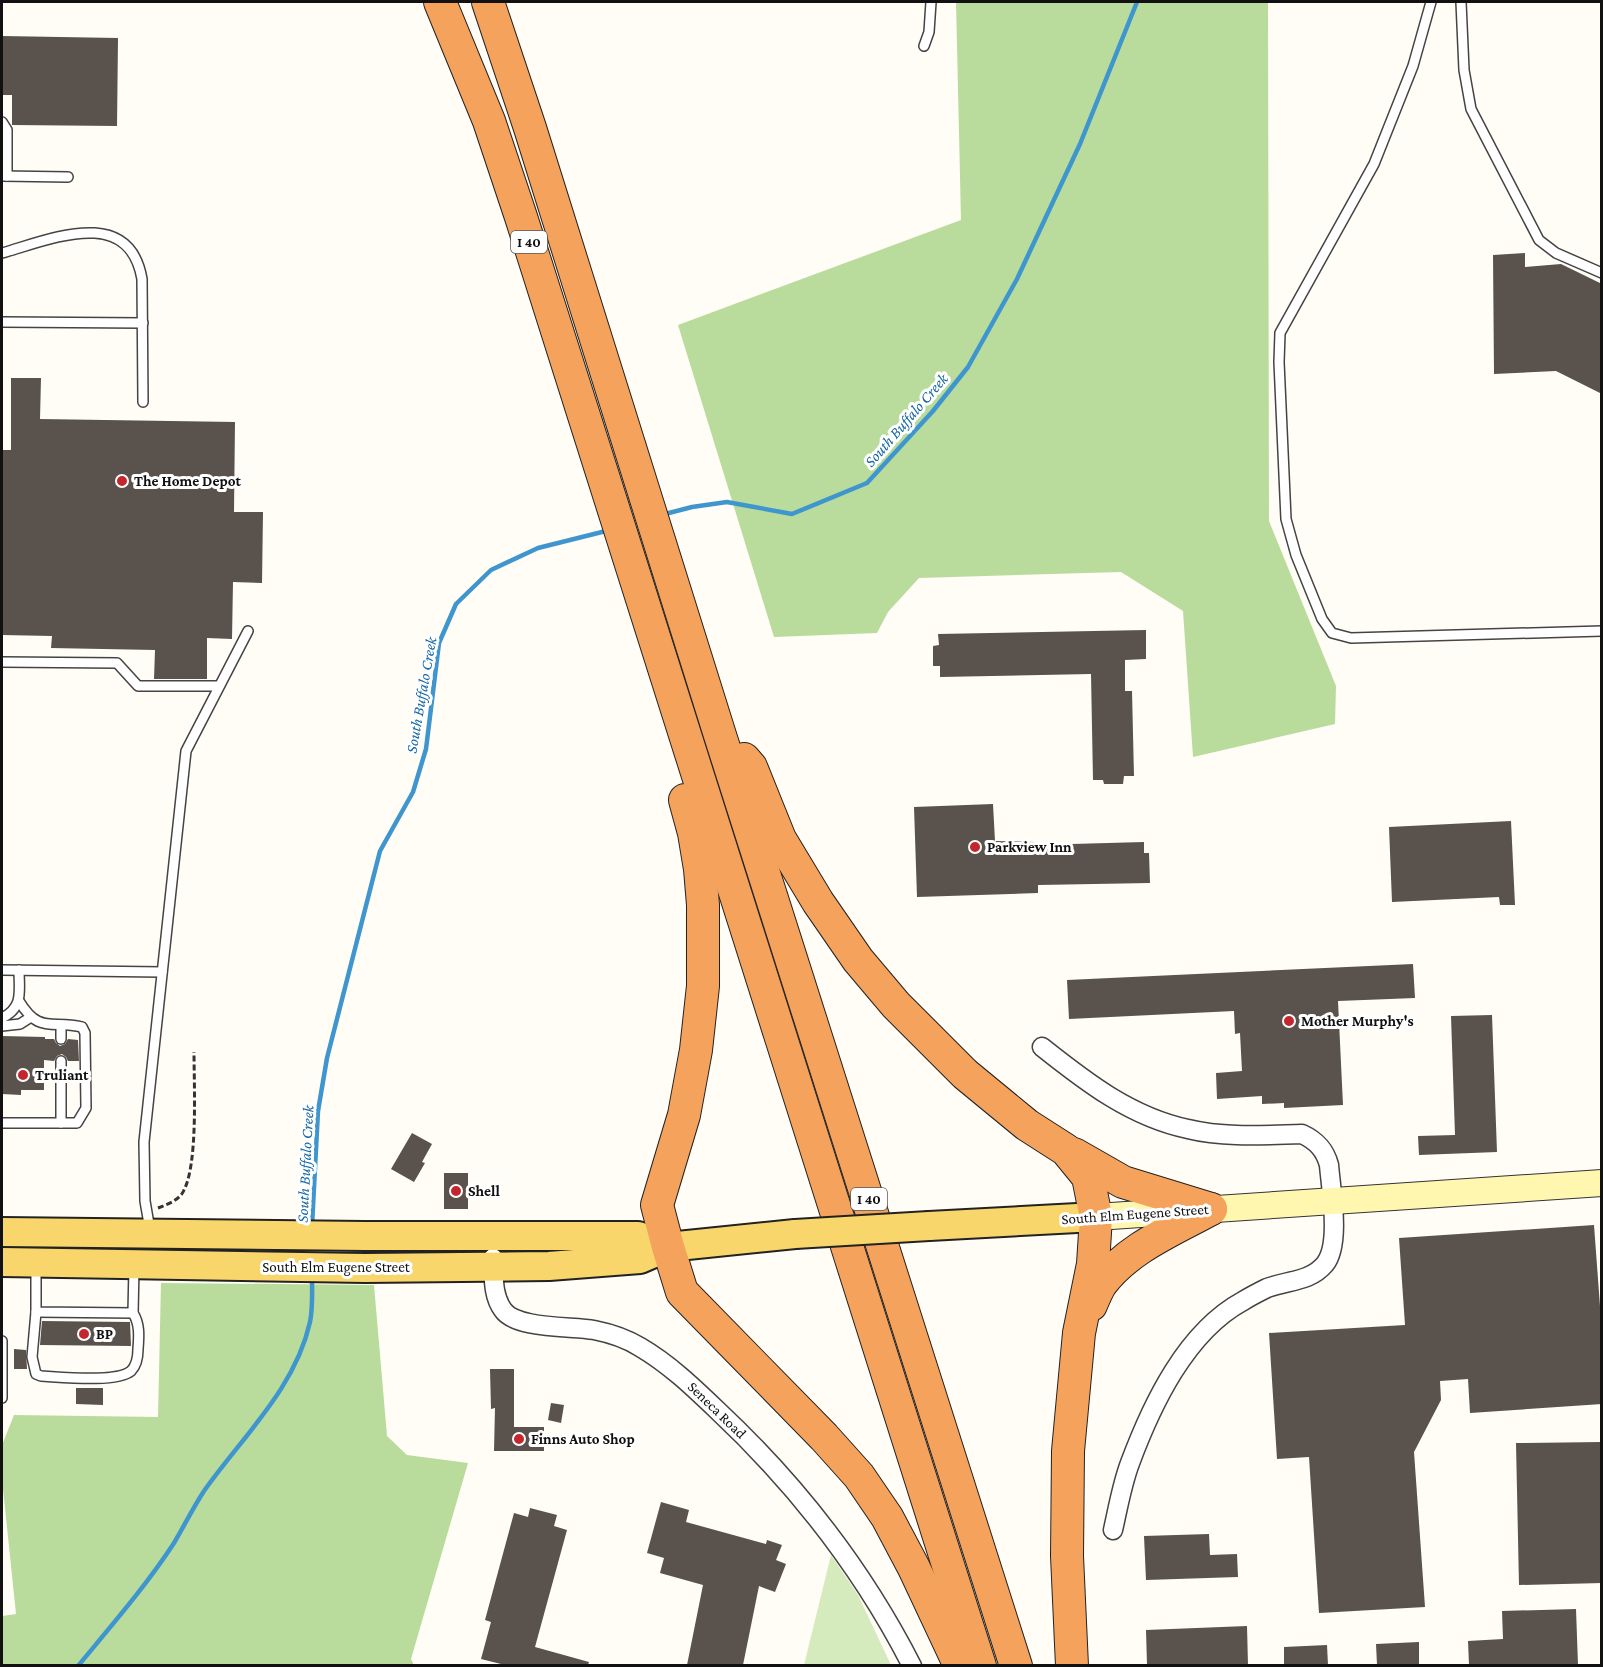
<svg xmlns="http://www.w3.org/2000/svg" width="1603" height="1667" font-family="'Crimson Pro',serif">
<rect width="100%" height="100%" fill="#fffdf5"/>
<polygon fill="#d5ebbd" points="831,1555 858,1595 891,1665 804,1665"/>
<g fill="#b9dc9c">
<polygon points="956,2 1268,2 1269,521 1336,686 1335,724 1193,757 1183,611 1121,572 919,578 888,612 877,633 774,637 678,325 961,220"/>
<polygon points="161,1283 374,1285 387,1436 407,1455 468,1463 411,1659 414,1665 2,1665 2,1616 16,1614 2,1479 2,1445 14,1415 158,1417"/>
</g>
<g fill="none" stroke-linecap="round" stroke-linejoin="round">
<g stroke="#3f96cf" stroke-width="4.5">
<polyline points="661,515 692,507 727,502 792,514 867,483 933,411 968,367 1017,279 1080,144 1137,2"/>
<polyline points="312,1226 318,1111 327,1058 380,851 413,792 426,749 439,643 456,604 491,570 538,548 610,530"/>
<path d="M 78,1666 C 111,1626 146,1586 174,1543 C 184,1526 193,1508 204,1491 C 242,1437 295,1389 310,1322 C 313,1308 312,1291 312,1277"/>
</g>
</g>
<g fill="#5a524d">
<polygon points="2,36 118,38 117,126 12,125 12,95 2,95"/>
<polygon points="1525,253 1525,267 1561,264 1602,284 1602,394 1556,371 1494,374 1493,255"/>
<polygon points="11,378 41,378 40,419 235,422 234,512 263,512 262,583 233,582 232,639 207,638 207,679 154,679 155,650 51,648 52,636 2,635 2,450 11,450"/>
<polygon points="1146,630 1146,659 1125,660 1125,691 1132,691 1134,776 1124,776 1123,784 1104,784 1103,780 1093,780 1091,674 940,677 940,666 933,666 933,646 939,645 938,634"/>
<polygon points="993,804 995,841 1036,842 1036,845 1144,842 1144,853 1149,853 1150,883 1038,885 1038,893 917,897 914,807"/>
<polygon points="1511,821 1515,905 1500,905 1499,897 1392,902 1389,827"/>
<polygon points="1413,964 1415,998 1338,1001 1343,1105 1284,1108 1284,1103 1262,1104 1262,1096 1217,1099 1216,1073 1242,1071 1240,1033 1235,1034 1234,1011 1069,1019 1067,980"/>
<polygon points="1492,1015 1497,1152 1419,1155 1418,1136 1455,1135 1451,1016"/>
<polygon points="2,1036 45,1037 45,1039 54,1039 56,1043 60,1046 65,1044 68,1039 78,1040 79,1061 68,1061 66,1057 62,1054 57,1056 54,1061 44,1060 44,1090 21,1090 21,1095 2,1094"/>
<polygon points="412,1133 432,1144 422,1162 425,1163 414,1182 391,1169"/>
<rect x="444" y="1173" width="24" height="36"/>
<polygon points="1594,1225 1602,1333 1602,1404 1470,1413 1468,1379 1440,1381 1441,1400 1414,1452 1425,1607 1319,1613 1309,1457 1277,1459 1269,1333 1405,1325 1399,1238"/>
<polygon points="42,1321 130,1322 131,1346 40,1345"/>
<polygon points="14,1349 26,1350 27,1369 14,1369"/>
<polygon points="490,1369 514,1369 514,1427 544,1427 544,1451 494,1451 495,1408 491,1409"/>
<polygon points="76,1388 103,1388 103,1405 76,1404"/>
<polygon points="551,1403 564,1405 561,1423 548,1420"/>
<polygon points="1602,1442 1602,1583 1519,1585 1516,1443"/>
<polygon points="661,1502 689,1510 686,1522 766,1544 767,1540 782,1545 776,1560 786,1564 775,1592 759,1586 743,1665 687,1665 703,1585 660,1573 664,1558 647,1553"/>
<polygon points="530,1508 557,1515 554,1526 567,1530 535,1647 589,1662 588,1665 505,1665 481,1659 491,1622 485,1620 514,1513 528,1517"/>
<polygon points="1209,1534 1210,1555 1237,1554 1238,1577 1146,1580 1144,1536"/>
<polygon points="1576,1609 1578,1665 1469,1665 1468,1641 1503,1639 1502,1611"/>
<polygon points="1247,1626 1248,1665 1147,1665 1146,1630"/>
<polygon points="1419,1642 1419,1665 1377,1665 1376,1644"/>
<polygon points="1327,1645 1328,1665 1284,1665 1284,1647"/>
</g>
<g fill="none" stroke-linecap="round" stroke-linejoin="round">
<g stroke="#444" stroke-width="12">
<g id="lane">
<polyline points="1431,2 1413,66 1374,164 1280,333 1279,362 1286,519 1296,555 1322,619 1332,633 1351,638 1602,631"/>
<polyline points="1461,2 1464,70 1471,109 1539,240 1556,253 1602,273"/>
<polyline points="924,46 929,32 931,2"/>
<polyline points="2,122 7,130 7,176"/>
<polyline points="2,176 68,177"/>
<path d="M 2,253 C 49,240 129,204 142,279 L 143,402"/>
<polyline points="2,322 143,323"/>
<polyline points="2,662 117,663 138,686 219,686"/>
<polyline points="2,970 162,972"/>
<path d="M 2,1018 C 24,1007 19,991 19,970"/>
<polyline points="2,1026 20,1024 31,1017"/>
<polyline points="61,1039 61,1025"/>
<path d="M 2,1123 L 77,1123 L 86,1108 L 85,1033 L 82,1027 C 51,1020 39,1034 19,1001"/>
<polyline points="61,1123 61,1061"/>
<polyline points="150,1230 145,1201 144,1142 186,751 248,631"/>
<polyline points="36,1265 36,1312 133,1313 134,1267"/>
<path d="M 36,1312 L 32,1357 L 36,1374 L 41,1376 C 61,1377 117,1383 131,1371 C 136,1366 138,1357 138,1349 C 139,1336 140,1324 133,1313"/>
<polyline points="2,1341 2,1398"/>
</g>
</g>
<g stroke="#444" stroke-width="21">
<g id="street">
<path d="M 1042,1047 C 1086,1082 1131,1117 1188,1129 C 1225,1138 1264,1135 1302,1134 C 1317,1141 1325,1150 1329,1165 C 1331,1190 1341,1244 1325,1264 C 1310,1282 1288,1280 1267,1288 C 1259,1292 1251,1296 1243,1301 C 1186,1332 1152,1404 1130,1463 C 1122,1484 1118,1508 1113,1530"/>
<path d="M 493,1258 C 494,1275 492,1295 503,1310 C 516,1329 571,1326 594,1330 C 609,1333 627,1339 640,1347 C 669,1364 693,1387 717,1410 C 797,1485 862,1568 912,1666"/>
</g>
</g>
<g stroke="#333" stroke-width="28">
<polyline id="secondary" points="1096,1217 1602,1183"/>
</g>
<g stroke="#222" stroke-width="32">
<g id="primary">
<polyline points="929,1226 1096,1217"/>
<polyline points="2,1232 365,1236 638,1236 668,1247"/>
<polyline points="2,1262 365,1268 549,1266 640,1259 668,1247 795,1234"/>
</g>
</g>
<g stroke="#222" stroke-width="34">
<g id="highway">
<polyline points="440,2 489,121 521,217 980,1666"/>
<polyline points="488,2 530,128 719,732 1016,1666"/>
<polyline points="744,759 751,767 780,839 818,902 858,960 896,1005 965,1074 1027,1125 1066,1150 1088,1177 1096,1217 1093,1264 1079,1333 1068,1451 1067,1556 1072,1666"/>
<polyline points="685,800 694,833 700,869 703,905 703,986 696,1050 684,1115 657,1205 668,1247 682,1292 824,1437 859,1476 887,1517 914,1568 960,1666"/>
<polyline points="1074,1154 1123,1182 1211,1209"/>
<path d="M 1091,1305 C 1094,1298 1097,1290 1101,1284 C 1128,1248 1173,1230 1211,1209"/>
</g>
</g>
<path stroke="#333" stroke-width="3" stroke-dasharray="6 3" stroke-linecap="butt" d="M 158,1208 C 168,1204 180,1200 184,1190 C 198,1163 194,1085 194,1052"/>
<use href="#lane" stroke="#fff" stroke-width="9"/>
<use href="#street" stroke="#fff" stroke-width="18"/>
<use href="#secondary" stroke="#fff6b0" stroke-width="26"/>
<use href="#primary" stroke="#f9d66b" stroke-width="28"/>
<use href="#highway" stroke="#f5a25d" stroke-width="32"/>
<g stroke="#222" stroke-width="32" stroke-linecap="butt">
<polyline id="primary-bridge" points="795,1234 929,1226"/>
</g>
<use href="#primary-bridge" stroke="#f9d66b" stroke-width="28"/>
</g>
<g fill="#c4262e" stroke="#fff" stroke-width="2">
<circle cx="122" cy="481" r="6"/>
<circle cx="975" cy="847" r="6"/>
<circle cx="1289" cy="1021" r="6"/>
<circle cx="23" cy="1075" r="6"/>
<circle cx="456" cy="1191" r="6"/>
<circle cx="84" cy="1334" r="6"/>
<circle cx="519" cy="1439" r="6"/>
</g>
<g text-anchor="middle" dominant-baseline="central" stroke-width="6" stroke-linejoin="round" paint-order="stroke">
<g fill="#fff" stroke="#585858" stroke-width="1.5">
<rect x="511" y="231" width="36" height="22" rx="4.5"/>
<rect x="851" y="1188" width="36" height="22" rx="4.5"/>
</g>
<g font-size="14" font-weight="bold" fill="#111">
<text x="529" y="242">I 40</text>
<text x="869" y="1199">I 40</text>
</g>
<g font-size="15" font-weight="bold" fill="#111" stroke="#fff" text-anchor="start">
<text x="134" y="481">The Home Depot</text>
<text x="987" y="847">Parkview Inn</text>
<text x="1301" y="1021">Mother Murphy's</text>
<text x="35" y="1075">Truliant</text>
<text x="468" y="1191">Shell</text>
<text x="96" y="1334">BP</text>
<text x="531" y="1439">Finns Auto Shop</text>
</g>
<g font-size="15" fill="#111" stroke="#fff">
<text transform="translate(1135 1214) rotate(-4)">South Elm Eugene Street</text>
<text x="336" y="1267">South Elm Eugene Street</text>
<text transform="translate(717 1410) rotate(44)">Seneca Road</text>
</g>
<g font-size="16" font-style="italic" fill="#1768a6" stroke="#fff">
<text transform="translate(906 420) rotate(-49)">South Buffalo Creek</text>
<text transform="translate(421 695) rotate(-80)">South Buffalo Creek</text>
<text transform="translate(305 1164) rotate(-87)">South Buffalo Creek</text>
</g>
</g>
<rect width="1603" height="1667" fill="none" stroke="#111111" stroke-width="6"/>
</svg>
